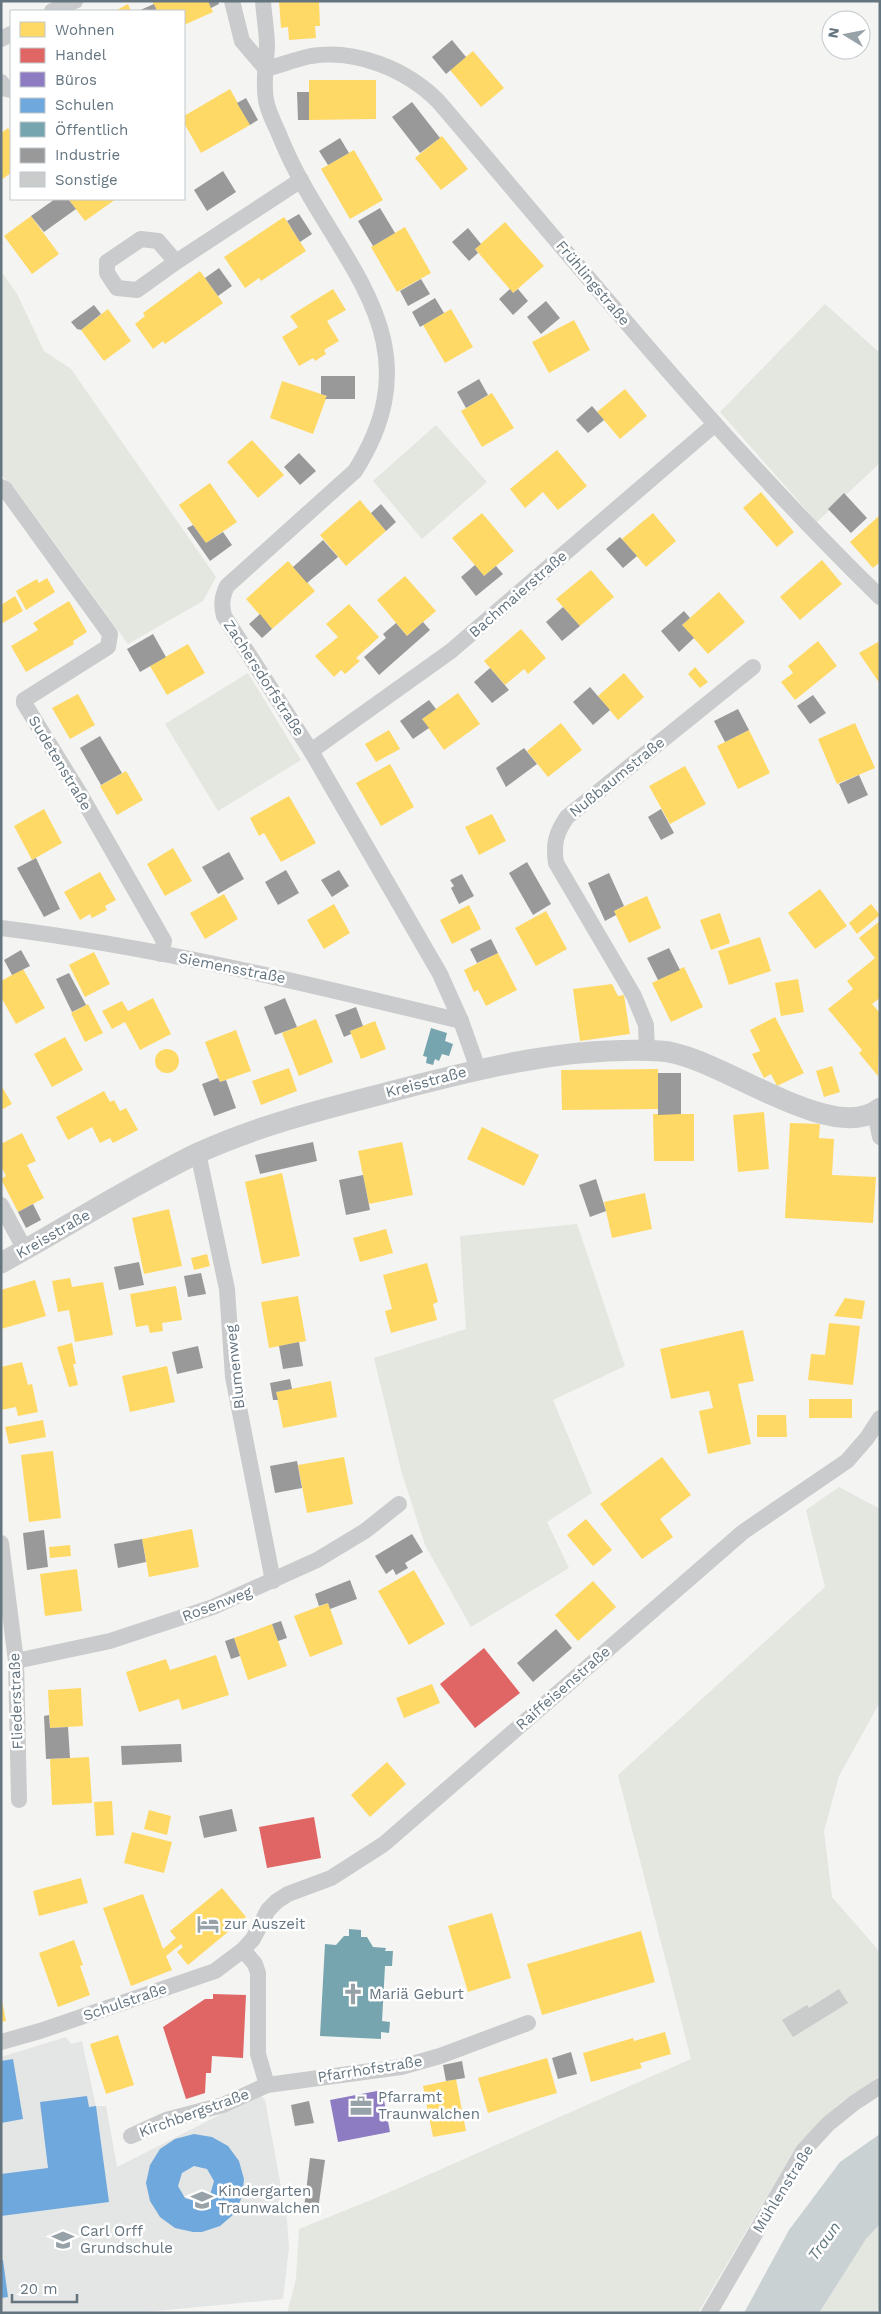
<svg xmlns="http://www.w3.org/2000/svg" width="881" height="2314" font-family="'Work Sans',sans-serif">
<rect width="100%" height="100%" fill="#f4f4f2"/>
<polygon fill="#e4e5e5" points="66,2037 71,2044 82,2041 96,2106 106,2106 117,2167 255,2097 261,2096 265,2100 287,2219 289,2248 283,2299 135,2313 1,2313 1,2057"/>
<g fill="#e4e6e0">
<polygon points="1,271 17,294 44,351 71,369 216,577 203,601 128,644 14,487 1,475"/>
<polygon points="825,304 880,353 880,463 817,522 720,412"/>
<polygon points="436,425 487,482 422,539 373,481"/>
<polygon points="248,673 301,760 218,811 165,724"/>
<polygon points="577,1224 625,1366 553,1400 592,1493 547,1522 569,1568 471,1627 425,1545 401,1470 374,1358 466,1329 460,1236"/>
<polygon points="839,1487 880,1509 880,1702 839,1776 824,1831 832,1897 880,1952 880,2076 841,2102 797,2145 698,2313 287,2313 296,2279 299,2229 376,2198 691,2059 618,1775 825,1587 806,1510"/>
<polygon points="880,2224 880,2308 874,2313 819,2313 866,2239"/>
</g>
<polygon fill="#c9d1d3" points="880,2134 880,2224 866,2239 819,2313 744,2313 789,2230 840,2162"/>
<g fill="#ffd966">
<polygon points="152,1 208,1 213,12 184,25 184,11 157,11"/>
<polygon points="279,1 319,1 320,26 315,26 316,38 289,40 288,27 281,28"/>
<polygon points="128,4 131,11 115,11"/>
<polygon points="473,51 504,88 481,107 450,70"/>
<polygon points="309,80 376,80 376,119 309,120"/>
<polygon points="230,89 250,125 201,153 184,123 184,116"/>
<polygon points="8,128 11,132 11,173 1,180 1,133"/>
<polygon points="442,136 468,169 441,190 415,158"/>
<polygon points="354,150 383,200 350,219 321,169"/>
<polygon points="68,199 116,199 85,221"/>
<polygon points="31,216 59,254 32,274 4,236"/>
<polygon points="284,217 306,251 261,281 259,278 245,288 224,257"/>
<polygon points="505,222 544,266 513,293 475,249"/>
<polygon points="405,227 431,273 397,292 371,247"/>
<polygon points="200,271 223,303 165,344 163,341 153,349 135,324 145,316 143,313"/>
<polygon points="333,289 346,310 327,321 339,341 324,350 326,354 315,361 313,358 299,366 282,337 298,327 290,316"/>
<polygon points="108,309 131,341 104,361 81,330"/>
<polygon points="451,309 473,347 445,363 423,325"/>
<polygon points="574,320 590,350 549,373 532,342"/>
<polygon points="282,381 327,396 313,434 270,418"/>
<polygon points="625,389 647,416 620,439 597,412"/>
<polygon points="492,393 514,428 482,447 461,411"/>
<polygon points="252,440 284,475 258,498 227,462"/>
<polygon points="557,450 587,486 558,510 543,492 525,508 510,489"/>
<polygon points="210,483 237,522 206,543 179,505"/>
<polygon points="761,492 794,532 777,547 743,508"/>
<polygon points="360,500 386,531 346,566 320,535"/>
<polygon points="482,513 514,551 484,576 452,538"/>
<polygon points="653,513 676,541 646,567 622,539"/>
<polygon points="880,515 880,562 873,568 850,542"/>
<polygon points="822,560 842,584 800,620 780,597"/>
<polygon points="288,561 315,591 272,629 246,599"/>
<polygon points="591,570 614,597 580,626 556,599"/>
<polygon points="405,576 436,611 407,636 377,600"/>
<polygon points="47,578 55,592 26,610 16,591 37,579 39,583"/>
<polygon points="719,592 745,622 708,654 682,625"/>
<polygon points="15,596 23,611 1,624 1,605"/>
<polygon points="69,601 87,632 73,641 74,644 26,672 11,646 38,630 33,623"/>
<polygon points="349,604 379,637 356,658 360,661 345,674 341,670 334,677 315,656 338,637 326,624"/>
<polygon points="521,629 546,658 528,674 524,669 505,685 484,661"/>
<polygon points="818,641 837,666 795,700 781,682 793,673 788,666"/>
<polygon points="878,642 880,645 880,684 859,653"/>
<polygon points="188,644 205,673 167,695 150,666"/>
<polygon points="695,667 708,682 700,688 688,674"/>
<polygon points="624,673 644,697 618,720 598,696"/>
<polygon points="458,693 480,724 444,750 422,719"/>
<polygon points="78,694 95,725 70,739 52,708"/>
<polygon points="561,723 582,750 548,777 527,751"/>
<polygon points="855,723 875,768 837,784 818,739"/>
<polygon points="389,730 400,749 376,762 365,744"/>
<polygon points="749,730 770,773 738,789 717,746"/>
<polygon points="390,764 414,807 381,826 356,783"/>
<polygon points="685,766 706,804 670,824 649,786"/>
<polygon points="126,771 143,800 117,815 100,786"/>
<polygon points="289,796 316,843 281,862 264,833 259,836 250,818"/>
<polygon points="44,809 62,843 32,860 14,826"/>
<polygon points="492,814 506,841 479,855 465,827"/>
<polygon points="173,848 192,881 165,896 147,864"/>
<polygon points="100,872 116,900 105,906 107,910 92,918 90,914 80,920 64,892"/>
<polygon points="820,889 847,926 815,949 788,913"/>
<polygon points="224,894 238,919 205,939 190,913"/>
<polygon points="647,896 661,928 629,943 614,911"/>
<polygon points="334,904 350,933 324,949 307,920"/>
<polygon points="871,904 880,915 857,934 849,923"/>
<polygon points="469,905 481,929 452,944 440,920"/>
<polygon points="546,911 567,949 536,966 515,928"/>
<polygon points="720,913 730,943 711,950 700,920"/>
<polygon points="880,921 880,998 872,1004 880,1013 878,1076 859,1053 862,1050 828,1009 853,989 847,981 875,958 859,938"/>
<polygon points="760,937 771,971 729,985 718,951"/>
<polygon points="94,952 110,984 85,997 69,965"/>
<polygon points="498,953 517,990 486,1006 478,990 474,992 464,970"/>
<polygon points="684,967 703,1007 671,1022 652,983"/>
<polygon points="23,969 45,1008 16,1024 1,997 1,981"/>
<polygon points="798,979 804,1012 781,1016 775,983"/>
<polygon points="612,984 618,996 624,995 630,1034 580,1041 573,989"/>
<polygon points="153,998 171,1034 140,1050 125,1022 112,1029 102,1011 122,1001 128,1011"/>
<polygon points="88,1004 103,1033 85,1042 71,1013"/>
<polygon points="775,1017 804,1073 777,1086 771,1074 764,1078 752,1054 760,1051 750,1030"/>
<polygon points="316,1019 333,1062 299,1076 282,1033"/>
<polygon points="375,1021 386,1049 361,1059 350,1031"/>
<polygon points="236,1030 251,1071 220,1082 205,1042"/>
<polygon points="65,1037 83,1070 52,1087 34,1054"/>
<circle cx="167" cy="1061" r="12"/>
<polygon points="832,1066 840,1092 824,1097 816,1071"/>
<polygon points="289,1068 297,1091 261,1105 252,1081"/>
<polygon points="658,1069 658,1109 562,1110 561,1070"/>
<polygon points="1,1085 12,1104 1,1110"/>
<polygon points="104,1091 110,1102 114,1100 120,1111 126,1108 138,1130 113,1143 110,1138 100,1143 92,1127 68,1140 56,1117"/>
<polygon points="764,1112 769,1169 738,1172 733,1115"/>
<polygon points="653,1114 694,1114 694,1161 654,1161"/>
<polygon points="790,1123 820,1124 819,1138 834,1139 832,1175 876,1177 873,1223 785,1218"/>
<polygon points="482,1127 539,1155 524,1186 467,1159"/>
<polygon points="22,1133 36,1161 27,1165 44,1198 18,1212 1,1179 6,1176 1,1166 1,1144"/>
<polygon points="402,1142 413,1195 369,1204 358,1151"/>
<polygon points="282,1173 300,1256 262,1264 245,1182"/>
<polygon points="645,1193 652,1229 612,1238 604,1202"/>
<polygon points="169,1209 182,1266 144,1274 132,1218"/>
<polygon points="386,1229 393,1253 360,1262 353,1238"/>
<polygon points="207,1254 210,1266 194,1270 191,1258"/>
<polygon points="427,1263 438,1302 433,1304 437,1320 391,1333 385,1311 392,1309 383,1275"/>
<polygon points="70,1278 72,1287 103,1282 113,1335 75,1342 69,1310 58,1312 52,1281"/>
<polygon points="35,1280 46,1316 1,1329 1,1290"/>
<polygon points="176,1286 182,1320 162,1323 163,1331 150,1333 148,1325 136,1327 130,1294"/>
<polygon points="298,1296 306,1341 269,1348 261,1302"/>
<polygon points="845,1298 865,1301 862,1319 834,1316"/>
<polygon points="829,1323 860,1326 853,1385 808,1380 811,1354 825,1355"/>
<polygon points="743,1330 754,1381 738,1384 751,1444 708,1454 699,1411 713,1408 709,1391 671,1399 660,1349"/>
<polygon points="72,1343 76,1364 73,1364 78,1385 69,1387 57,1347"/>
<polygon points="22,1362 28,1385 32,1384 38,1412 18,1416 16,1407 1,1410 1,1367"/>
<polygon points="167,1366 175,1402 130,1412 122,1376"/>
<polygon points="331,1381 337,1417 283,1428 276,1392"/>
<rect x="809" y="1399" width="43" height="19"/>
<polygon points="757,1415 786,1415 787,1437 757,1437"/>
<polygon points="43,1420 46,1437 9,1444 5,1427"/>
<polygon points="53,1451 61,1518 29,1522 21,1455"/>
<polygon points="344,1457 353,1504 307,1513 298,1465"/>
<polygon points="662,1457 691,1495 660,1519 673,1537 642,1559 600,1504"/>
<polygon points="586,1519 612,1550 593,1566 567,1535"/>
<polygon points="192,1529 199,1567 149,1577 142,1539"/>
<polygon points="70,1545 71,1556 50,1558 49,1547"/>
<polygon points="77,1569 82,1611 45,1616 40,1574"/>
<polygon points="414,1570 445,1624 409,1645 378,1591"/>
<polygon points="593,1581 616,1607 578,1641 555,1615"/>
<polygon points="328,1603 343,1644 310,1657 294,1616"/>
<polygon points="272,1624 287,1666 248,1680 234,1638"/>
<polygon points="216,1655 229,1695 182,1710 179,1699 139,1712 126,1672 166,1659 170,1670"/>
<polygon points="432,1684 440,1703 404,1718 396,1698"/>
<polygon points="81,1688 83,1726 50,1728 48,1690"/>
<polygon points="89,1757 92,1803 52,1805 50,1759"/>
<polygon points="387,1762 406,1784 370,1817 351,1795"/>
<polygon points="112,1801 114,1835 96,1836 94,1802"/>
<polygon points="149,1810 171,1816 167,1835 144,1829"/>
<polygon points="132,1832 172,1842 164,1873 124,1863"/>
<polygon points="81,1878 88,1903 39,1916 33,1891"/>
<polygon points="222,1888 246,1917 188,1965 177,1952 183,1947 181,1944 166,1956 172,1970 131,1986 103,1908 143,1894 163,1949 176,1938 170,1931"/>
<polygon points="492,1913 511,1978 468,1992 448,1926"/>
<polygon points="641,1931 655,1982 542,2015 527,1964"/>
<polygon points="74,1940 83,1965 80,1966 90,1995 58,2007 39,1953"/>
<polygon points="1,1996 6,2021 1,2022"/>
<polygon points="665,2032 671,2054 640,2063 642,2068 591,2082 583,2053 633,2038 634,2041"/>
<polygon points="118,2035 134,2085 106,2094 90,2044"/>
<polygon points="547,2058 557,2093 488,2113 478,2078"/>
<polygon points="456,2079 466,2131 433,2137 423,2086"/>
</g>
<g fill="#e06666">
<polygon points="484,1648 520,1693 475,1728 440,1684"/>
<polygon points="314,1817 321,1858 267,1868 259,1827"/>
<polygon points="213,1994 246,1995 243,2058 212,2056 211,2073 206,2073 205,2093 186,2099 163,2027 205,1999 213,1999"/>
</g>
<polygon fill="#8e7cc3" points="382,2090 390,2132 338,2142 330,2100"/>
<g fill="#6fa8dc" fill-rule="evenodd">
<polygon points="13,2059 23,2119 1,2123 1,2061"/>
<polygon points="87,2096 89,2107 96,2106 109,2202 1,2216 1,2174 48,2168 40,2102"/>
<path d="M 194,2134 L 212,2137 L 228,2146 L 239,2161 L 244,2179 L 242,2197 L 234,2214 L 220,2226 L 202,2232 L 193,2232 L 175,2228 L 160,2217 L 150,2201 L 146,2183 L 150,2165 L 160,2149 L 175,2139 ZM 194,2166 L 207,2169 L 214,2181 L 210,2195 L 198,2202 L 185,2198 L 178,2186 L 182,2173 Z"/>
<polygon points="1,2260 3,2260 8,2297 1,2298"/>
</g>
<g fill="#76a5af">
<polygon points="431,1028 447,1033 445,1041 453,1044 449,1056 442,1054 439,1061 435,1059 433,1065 426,1063 427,1057 423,1056"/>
<polygon points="349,1929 361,1930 361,1937 367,1937 373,1947 386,1948 385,1951 393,1951 392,1966 385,1966 382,2021 390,2022 389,2033 381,2032 381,2039 320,2036 325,1944 336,1945 344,1936 349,1936"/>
</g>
<g fill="#999">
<polygon points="208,1 218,1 219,4 211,8"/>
<polygon points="154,4 157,11 138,11"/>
<polygon points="452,40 466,57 446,74 432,57"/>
<polygon points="297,92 309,92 309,120 298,120"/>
<polygon points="246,98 258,120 250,125 237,103"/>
<polygon points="412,102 440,138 420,153 392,117"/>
<polygon points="340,138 349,153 328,165 319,151"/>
<polygon points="223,171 236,192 207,211 194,190"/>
<polygon points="55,199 68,199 76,209 44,232 31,216"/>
<polygon points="380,208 395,233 373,246 358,221"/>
<polygon points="299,214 312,234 300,242 287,221"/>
<polygon points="468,228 481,244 475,249 478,253 469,261 452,242"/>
<polygon points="219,268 232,286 218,296 205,278"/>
<polygon points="421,279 430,294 408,306 400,291"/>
<polygon points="510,289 513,293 518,289 528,301 513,315 499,299"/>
<polygon points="435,298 444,313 420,327 412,312"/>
<polygon points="546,301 560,318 541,334 527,317"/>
<polygon points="94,305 101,314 81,330 77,329 71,322"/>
<polygon points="321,376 355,376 355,399 325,399 327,396 321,394"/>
<polygon points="479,379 488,395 466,408 457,392"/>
<polygon points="592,406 604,420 588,433 576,420"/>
<polygon points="299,453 316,471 300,485 284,467"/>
<polygon points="844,493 867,518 851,533 828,509"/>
<polygon points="381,504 396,522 386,531 371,513"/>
<polygon points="193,525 206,543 223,532 232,545 210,561 187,528"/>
<polygon points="620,537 637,556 623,568 606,549"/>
<polygon points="323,540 338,557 307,583 293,567"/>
<polygon points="475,565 484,576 496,566 503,574 476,596 461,577"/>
<polygon points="563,607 580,626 562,641 546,622"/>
<polygon points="684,611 690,618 682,625 694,638 679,652 661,631"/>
<polygon points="260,614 272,629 262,638 249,624"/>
<polygon points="423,622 430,630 379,675 364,657 386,638 383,634 396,623 407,636"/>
<polygon points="153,634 166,657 140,672 127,649"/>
<polygon points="490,668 509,690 492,703 474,682"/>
<polygon points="590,687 610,710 593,725 573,702"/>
<polygon points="813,695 826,713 810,724 797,706"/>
<polygon points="429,700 436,709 422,719 429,728 413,739 400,721"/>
<polygon points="738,709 749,730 725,742 714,721"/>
<polygon points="100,736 122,773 101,785 80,748"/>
<polygon points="524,748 537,764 506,787 496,768"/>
<polygon points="859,775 868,795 848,804 839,784"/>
<polygon points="661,809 674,833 661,840 648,817"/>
<polygon points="229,852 244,879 218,894 202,867"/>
<polygon points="36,858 60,909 44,917 17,868"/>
<polygon points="527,862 551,904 533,915 509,873"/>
<polygon points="286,870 299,893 278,905 265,882"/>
<polygon points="339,870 349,886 332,897 321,880"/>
<polygon points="609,873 624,906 614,911 616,915 605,921 588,883"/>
<polygon points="462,874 474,896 459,904 451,888 454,886 450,880"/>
<polygon points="491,939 498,953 477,963 470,949"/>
<polygon points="669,948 680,970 658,980 647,958"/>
<polygon points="21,950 30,966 12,975 4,960"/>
<polygon points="69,973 86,1005 72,1012 56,979"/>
<polygon points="285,998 297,1027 275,1035 264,1007"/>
<polygon points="356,1007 363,1026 350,1031 351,1034 344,1037 335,1015"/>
<polygon points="658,1073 681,1073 681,1114 658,1115"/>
<polygon points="218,1078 220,1082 226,1080 236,1108 214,1116 202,1084"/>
<polygon points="313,1142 317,1161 260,1174 255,1155"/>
<polygon points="363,1175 370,1210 346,1215 339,1180"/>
<polygon points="596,1179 606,1211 590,1217 579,1185"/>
<polygon points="33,1204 41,1220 26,1228 18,1212"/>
<polygon points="139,1262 144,1285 119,1290 114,1267"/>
<polygon points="201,1273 206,1294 188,1297 184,1276"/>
<polygon points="299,1342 303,1366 283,1369 279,1346"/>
<polygon points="198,1346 203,1368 177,1374 172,1352"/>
<polygon points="290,1379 292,1389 276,1392 278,1400 273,1400 270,1383"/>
<polygon points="297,1461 302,1488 275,1493 270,1466"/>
<polygon points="44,1530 48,1567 27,1570 23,1533"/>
<polygon points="412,1534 423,1552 405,1563 408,1568 396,1575 393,1569 386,1574 375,1556"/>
<polygon points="142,1539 146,1562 118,1568 114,1544"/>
<polygon points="350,1580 357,1599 330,1609 328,1603 319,1606 315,1594"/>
<polygon points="281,1621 287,1638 278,1641 272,1624"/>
<polygon points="556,1629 572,1648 533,1682 517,1663"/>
<polygon points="234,1638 240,1656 231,1659 225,1641"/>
<polygon points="49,1715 50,1728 68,1727 70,1758 46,1759 44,1716"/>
<polygon points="181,1744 182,1762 122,1765 121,1746"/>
<polygon points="232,1809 237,1831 204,1838 199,1816"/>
<polygon points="571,2052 577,2074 558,2079 552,2058"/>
<polygon points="462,2061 465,2078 446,2081 443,2065"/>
<polygon points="309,2101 314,2123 295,2126 291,2105"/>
<polygon points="310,2158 325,2160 318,2210 304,2208"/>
</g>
<polygon fill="#cacccc" points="839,1989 848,2003 793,2037 782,2020 807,2005 809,2008"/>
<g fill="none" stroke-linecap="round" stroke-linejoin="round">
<g stroke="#cacbcc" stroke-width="16">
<path d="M 232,1 L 242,41 L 266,69 C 281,65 296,59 311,56 C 356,49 406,69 438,101 C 582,269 721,442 880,597"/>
<path d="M 263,1 C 264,16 267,32 267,47 C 266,63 263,83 266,100 C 268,113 276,126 281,139 C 329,257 442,334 355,471 L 227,586 C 222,597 221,604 224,616 L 311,751 L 440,974 L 461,1021 L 478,1069"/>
<polyline points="52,11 75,1"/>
<polyline points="1,39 11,34"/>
<polyline points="1,82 6,89 11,90"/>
<polyline points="176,262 158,241 141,239 107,262 107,273 117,288 137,290 176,262 301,180"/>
<polyline points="1,487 5,489 110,634 108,647 24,700 24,703 80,794 164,941 161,954"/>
<polyline points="311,751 451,651 714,425"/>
<path d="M 1,928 C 156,947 309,984 461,1021"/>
<path d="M 647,1051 L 646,1025 L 634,996 L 556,863 C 553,844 556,833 567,817 L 753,667"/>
<polyline points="875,1112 880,1137"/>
<polyline points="198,1153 227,1289 233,1377 273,1581"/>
<polyline points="1,1205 25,1250"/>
<polyline points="1,1543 16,1661 19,1800"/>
<polyline points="16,1661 110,1641 213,1607 317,1560 365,1531 399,1504"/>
<polyline points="243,1950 255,1964 258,1973 258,2054 267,2085"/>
<polyline points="1,2042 40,2031 215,1971 243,1950 253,1939 268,1910 277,1901 288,1894 331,1878 384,1844 743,1532 847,1461 867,1438 880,1418"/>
<polyline points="131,2136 166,2120 223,2105 267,2085 401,2067 440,2056 528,2023"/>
<polyline points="709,2313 803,2151 828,2124 854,2103 880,2086"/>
</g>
<path stroke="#cacbcc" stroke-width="21" d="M 1,1263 C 67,1227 130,1186 198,1153 C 257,1126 320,1110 382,1094 C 473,1070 565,1046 660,1051 C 715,1053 833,1148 880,1108"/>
</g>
<defs>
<g id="hotel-bare" transform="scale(1.725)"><path d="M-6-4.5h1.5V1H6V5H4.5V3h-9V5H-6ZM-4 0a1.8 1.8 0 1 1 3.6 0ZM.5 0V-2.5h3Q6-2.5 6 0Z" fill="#97a1a8" stroke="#fff" stroke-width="2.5" paint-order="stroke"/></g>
<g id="church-bare" transform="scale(1.725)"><path d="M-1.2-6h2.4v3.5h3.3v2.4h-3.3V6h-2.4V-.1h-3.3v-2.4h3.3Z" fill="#97a1a8" stroke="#fff" stroke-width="2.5" paint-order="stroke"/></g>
<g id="office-bare" transform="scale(1.725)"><path d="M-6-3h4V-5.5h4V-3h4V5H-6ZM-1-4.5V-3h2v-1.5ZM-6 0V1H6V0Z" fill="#97a1a8" stroke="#fff" stroke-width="2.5" paint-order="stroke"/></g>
<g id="school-bare" transform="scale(1.725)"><path d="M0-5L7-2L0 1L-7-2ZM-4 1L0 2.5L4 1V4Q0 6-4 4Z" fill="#97a1a8" stroke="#fff" stroke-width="2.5" paint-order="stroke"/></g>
</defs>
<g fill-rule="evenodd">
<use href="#hotel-bare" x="208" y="1924"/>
<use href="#church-bare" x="353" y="1994"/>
<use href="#office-bare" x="361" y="2106"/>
<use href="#school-bare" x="202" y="2200"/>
<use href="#school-bare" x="63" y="2240"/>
</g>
<g text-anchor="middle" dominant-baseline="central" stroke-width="5" stroke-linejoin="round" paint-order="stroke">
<g font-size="15" fill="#657580" stroke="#fff">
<text transform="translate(593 283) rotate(50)">Frühlingstraße</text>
<text transform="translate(518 594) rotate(-41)">Bachmaierstraße</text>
<text transform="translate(264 678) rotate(57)">Zachersdorfstraße</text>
<text transform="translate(60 763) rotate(59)">Sudetenstraße</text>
<text transform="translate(617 777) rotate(-39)">Nußbaumstraße</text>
<text transform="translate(232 968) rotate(11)">Siemensstraße</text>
<text transform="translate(426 1082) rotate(-15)">Kreisstraße</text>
<text transform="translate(53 1234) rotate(-30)">Kreisstraße</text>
<text transform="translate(235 1367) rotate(-96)">Blumenweg</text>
<text transform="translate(217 1604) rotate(-21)">Rosenweg</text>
<text transform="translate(563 1688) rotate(-41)">Raiffeisenstraße</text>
<text transform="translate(16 1701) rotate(-92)">Fliederstraße</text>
<text transform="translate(125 2002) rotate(-19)">Schulstraße</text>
<text transform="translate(370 2069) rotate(-9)">Pfarrhofstraße</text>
<text transform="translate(194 2113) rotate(-20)">Kirchbergstraße</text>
<text transform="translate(783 2189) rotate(-58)">Mühlenstraße</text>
</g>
<g font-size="15" fill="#657580" stroke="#fff" text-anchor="start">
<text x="224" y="1924">zur Auszeit</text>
<text x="369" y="1994">Mariä Geburt</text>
<text x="378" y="2097">Pfarramt<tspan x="378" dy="17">Traunwalchen</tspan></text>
<text x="218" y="2191">Kindergarten<tspan x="218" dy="17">Traunwalchen</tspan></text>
<text x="80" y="2231">Carl Orff<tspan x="80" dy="17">Grundschule</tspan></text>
</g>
<g font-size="16" font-style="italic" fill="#61777e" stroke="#fff">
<text transform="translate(824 2241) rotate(-54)">Traun</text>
</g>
</g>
<rect width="881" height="2314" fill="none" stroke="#657580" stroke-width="5"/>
<rect x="10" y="10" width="175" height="190" fill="#ffffff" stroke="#c1c8cc"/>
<rect x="20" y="22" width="25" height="15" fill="#ffd966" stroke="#c1c8cc"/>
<text x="55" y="35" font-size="15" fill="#657580">Wohnen</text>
<rect x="20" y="48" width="25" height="15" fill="#e06666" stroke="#c1c8cc"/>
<text x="55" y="60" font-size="15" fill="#657580">Handel</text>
<rect x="20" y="72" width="25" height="15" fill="#8e7cc3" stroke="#c1c8cc"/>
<text x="55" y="85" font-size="15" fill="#657580">Büros</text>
<rect x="20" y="98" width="25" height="15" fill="#6fa8dc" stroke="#c1c8cc"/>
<text x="55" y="110" font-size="15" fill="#657580">Schulen</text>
<rect x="20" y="122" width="25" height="15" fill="#76a5af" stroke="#c1c8cc"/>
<text x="55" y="135" font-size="15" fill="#657580">Öffentlich</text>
<rect x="20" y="148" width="25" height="15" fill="#999999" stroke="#c1c8cc"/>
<text x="55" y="160" font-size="15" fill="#657580">Industrie</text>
<rect x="20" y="172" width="25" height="15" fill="#cacccc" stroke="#c1c8cc"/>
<text x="55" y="185" font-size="15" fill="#657580">Sonstige</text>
<g transform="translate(846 35) rotate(280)"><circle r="24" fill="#ffffff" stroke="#c1c8cc"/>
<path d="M0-4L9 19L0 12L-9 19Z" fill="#97a1a8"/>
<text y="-8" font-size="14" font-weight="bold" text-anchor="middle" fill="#657580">N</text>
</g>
<path d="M12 2294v8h65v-8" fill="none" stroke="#657580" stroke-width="2.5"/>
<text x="20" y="2294" font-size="15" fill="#657580" stroke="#ffffff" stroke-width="4" paint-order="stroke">20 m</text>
</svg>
